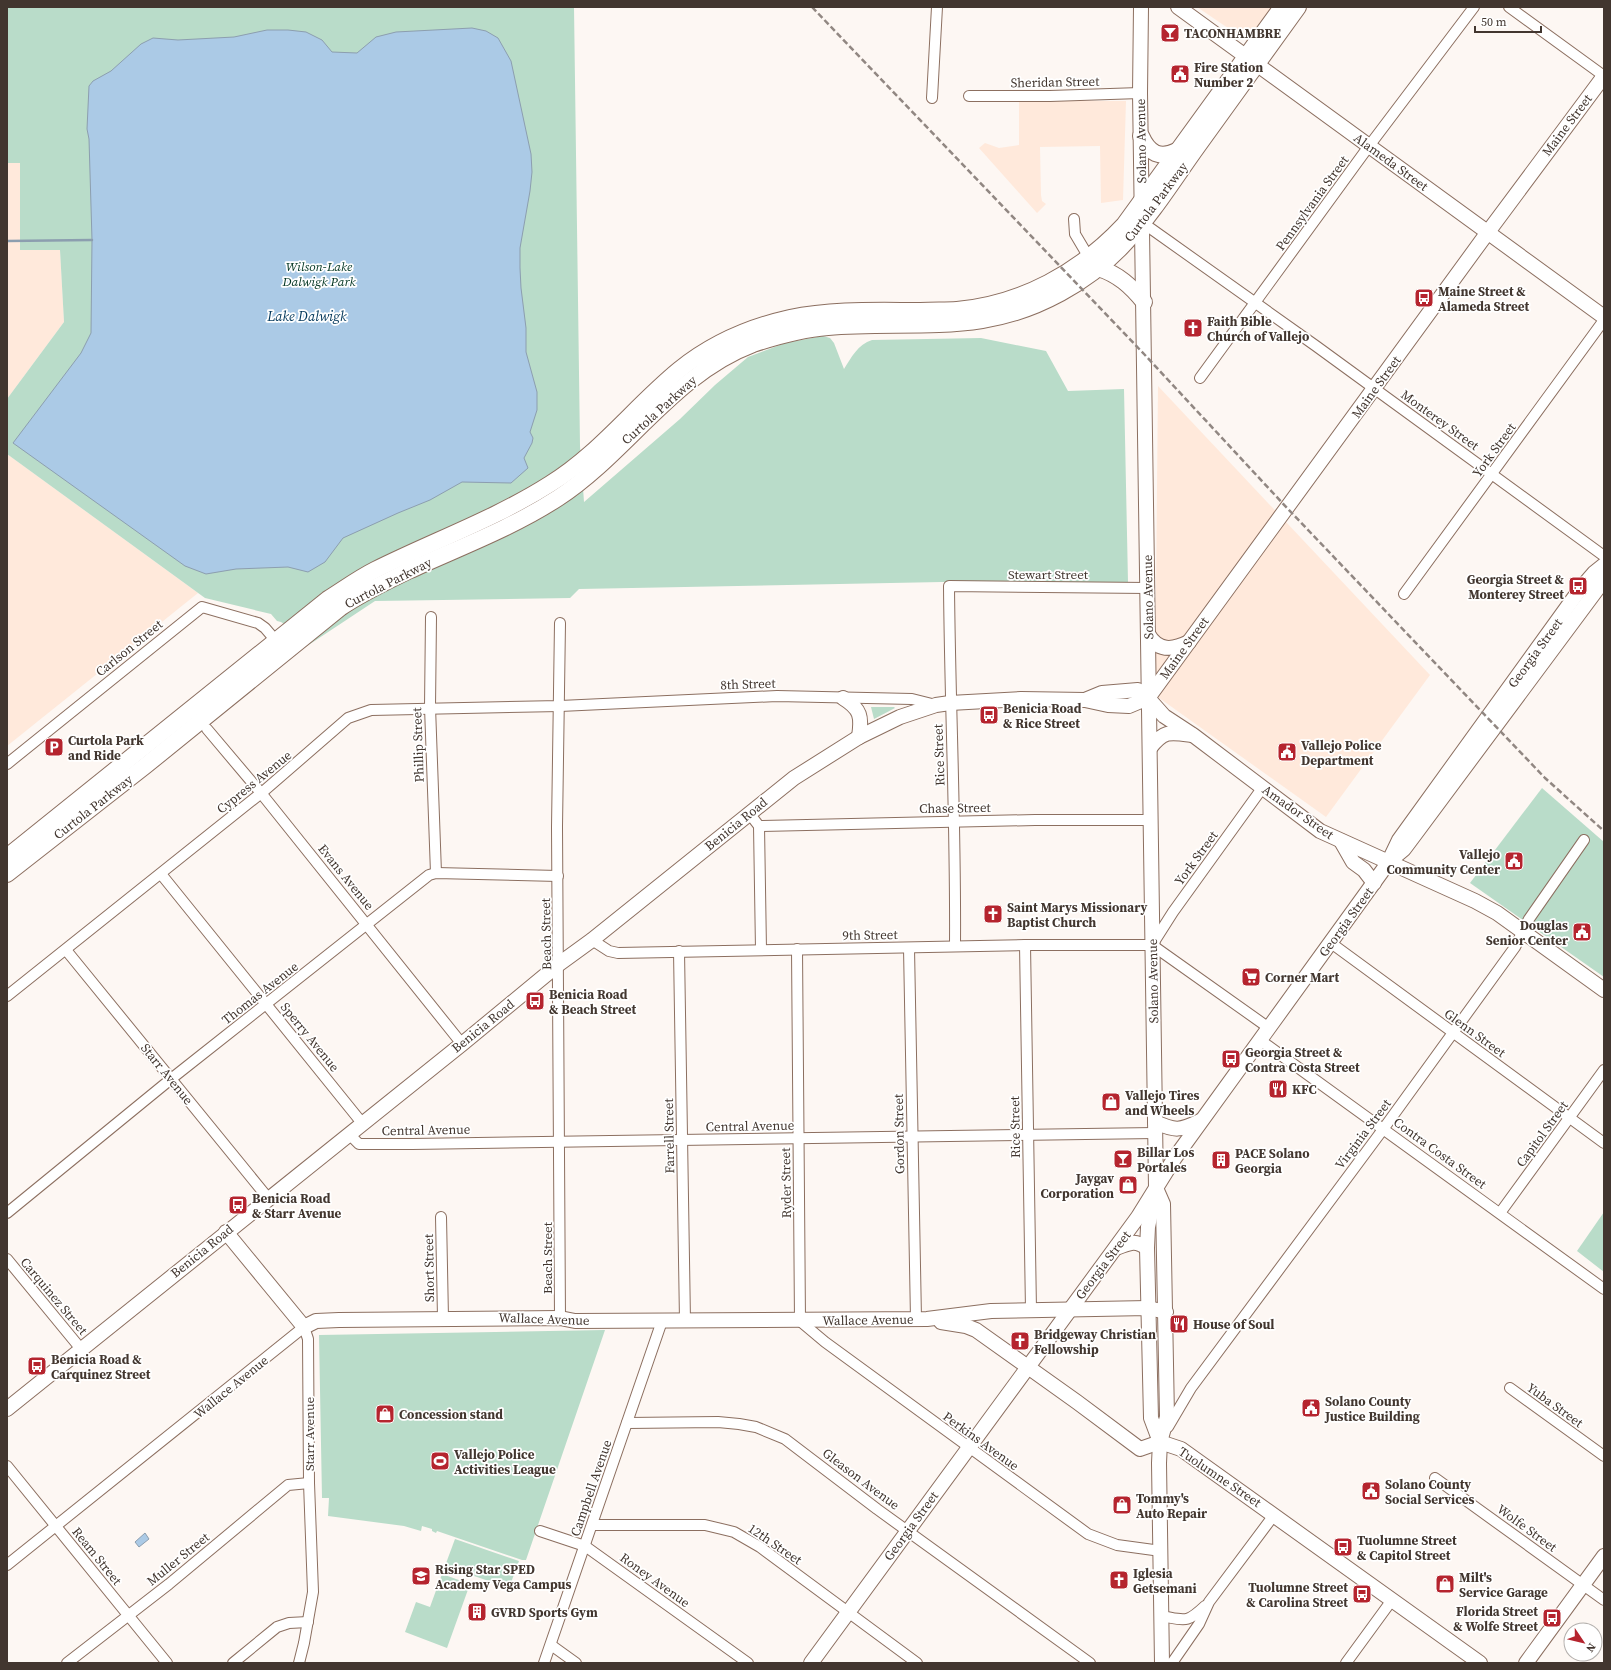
<svg xmlns="http://www.w3.org/2000/svg" width="1611" height="1670" font-family="'Source Serif 4',serif">
<rect width="100%" height="100%" fill="#fdf7f3"/>
<g fill="#ffe9db">
<polygon points="1197,7 1276,7 1250,43"/>
<polygon points="1019,101 1126,101 1123,200 1101,203 1100,146 1040,147 1041,195 1042,201 1046,204 1037,213 979,148 985,143 999,148 1019,145"/>
<polygon points="7,163 20,163 20,250 60,249 64,322 7,399"/>
<polygon points="1158,386 1430,675 1326,817 1155,695"/>
<polygon points="7,454 198,593 7,746"/>
</g>
<g fill="#b9dcc9">
<path d="M 7,7 L 574,7 L 580,446 L 584,502 L 680,419 L 715,385 L 748,357 L 785,343 L 823,336 L 830,338 L 834,343 L 844,369 C 851,358 858,344 872,340 L 981,338 L 1046,351 L 1068,391 L 1124,389 L 1128,582 L 942,582 L 579,589 L 570,598 L 375,601 L 304,648 C 297,640 288,622 277,621 L 271,614 L 205,598 L 7,454 L 7,399 L 64,322 L 60,250 L 20,250 L 20,163 L 7,163 Z"/>
<polygon points="871,707 894,707 895,708 874,719"/>
<polygon points="1542,788 1604,842 1604,977 1470,883"/>
<polygon points="1604,1212 1604,1272 1577,1251"/>
<polygon points="604,1330 605,1330 526,1560 522,1560 437,1531 436,1533 432,1531 432,1529 422,1526 421,1531 404,1526 328,1516 329,1498 322,1498 319,1335"/>
<polygon points="455,1539 519,1561 509,1588 445,1566"/>
<polygon points="442,1574 470,1584 447,1648 405,1632 416,1602 430,1607"/>
</g>
<g fill="#abcae6" stroke="#8c9eaf">
<polygon points="472,28 486,31 498,38 511,61 531,154 532,172 530,191 520,248 520,268 521,288 526,328 526,352 537,392 537,410 530,432 533,438 532,443 524,458 528,468 511,483 462,482 430,500 398,513 343,538 325,562 308,572 288,567 236,569 206,574 185,566 13,443 81,353 91,333 92,240 89,139 87,129 89,86 93,81 111,71 141,44 153,38 178,40 234,37 267,30 288,30 306,32 322,40 332,52 357,53 376,37 396,32"/>
<polygon points="145,1533 149,1539 139,1547 135,1542"/>
</g>
<g fill="none" stroke-linecap="round" stroke-linejoin="round">
<polyline stroke="#8c9eaf" stroke-width="2.5" points="7,241 92,240"/>
<g stroke="#8c6f60" stroke-width="12">
<g id="street">
<polyline points="1509,7 1604,76"/>
<polyline points="969,96 1050,96 1140,93"/>
<polyline points="932,98 937,7"/>
<polyline points="1074,219 1075,234 1091,261"/>
<polyline points="1143,223 1316,346 1604,556"/>
<polyline points="1200,378 1369,146 1474,7"/>
<polyline points="1404,594 1604,320"/>
<polyline points="431,617 430,707 436,873"/>
<polyline points="560,623 557,827 560,1318"/>
<polyline points="207,729 261,793 462,1044"/>
<polyline points="7,764 202,607 258,623 265,628 277,642"/>
<polyline points="749,813 759,826 761,950"/>
<polyline points="759,826 1035,820 1151,820"/>
<polyline points="161,874 362,1123"/>
<polyline points="592,940 609,951 618,953 1025,945 1152,945"/>
<polyline points="1331,943 1604,1143"/>
<polyline points="1025,945 1031,1310"/>
<polyline points="1152,945 1173,912 1263,787"/>
<polyline points="1152,945 1269,1028"/>
<path d="M 955,946 C 956,826 950,706 949,586 L 1148,588"/>
<polyline points="909,948 916,1319"/>
<polyline points="797,949 800,1321 825,1342 1088,1534 1117,1545 1161,1551"/>
<polyline points="66,950 268,1198"/>
<polyline points="679,951 685,1321"/>
<polyline points="7,996 265,790 348,718 371,710 560,706 777,696 912,699 936,705"/>
<polyline points="1260,1040 1604,1289"/>
<polyline points="349,1134 359,1144 412,1144 1155,1133"/>
<polyline points="7,1213 171,1079 429,875 436,873 558,876"/>
<polyline points="1500,1213 1604,1070"/>
<polyline points="441,1217 443,1318"/>
<polyline points="7,1259 81,1349"/>
<polyline points="1510,1388 1604,1456"/>
<polyline points="627,1423 718,1422 739,1424 756,1427 785,1439 877,1509 1090,1663"/>
<polyline points="1168,1427 1191,1388 1384,1128 1515,947 1529,919 1584,840"/>
<polyline points="7,1466 167,1663"/>
<polyline points="1435,1478 1604,1600"/>
<polyline points="592,1525 705,1525 734,1532 760,1547 917,1663"/>
<polyline points="540,1531 585,1546 748,1663"/>
<polyline points="7,1565 304,1327 308,1339 309,1483 313,1592 304,1643 299,1663"/>
<path d="M 1161,1616 C 1185,1620 1186,1624 1205,1606"/>
<polyline points="551,1645 576,1663"/>
<polyline points="67,1663 169,1584 288,1485 309,1483"/>
<polyline points="233,1663 277,1627 289,1623 308,1622"/>
<polyline points="544,1663 662,1321"/>
<polyline points="1172,1663 1199,1624 1209,1602 1274,1515"/>
<polyline points="1346,1663 1392,1600"/>
</g>
</g>
<g stroke="#8c6f60" stroke-width="16">
<g id="secondary">
<polyline points="1141,7 1140,93 1156,1188 1148,1227 1147,1248 1151,1418 1160,1442"/>
<polyline points="1178,7 1604,317"/>
<path d="M 1148,634 C 1158,652 1173,650 1189,642"/>
<path d="M 843,698 C 861,709 862,717 859,737"/>
<polyline points="1148,698 1488,232 1604,76"/>
<polyline points="1085,700 1102,693 1138,690 1148,698 1164,716 1193,735 1320,831 1475,901 1497,913 1604,990"/>
<path d="M 1150,748 C 1164,730 1170,732 1192,735"/>
<polyline points="1341,841 1353,862 1364,870 1374,883"/>
<polyline points="1398,854 1404,849 1416,833 1604,580"/>
<path d="M 1155,1122 C 1175,1131 1180,1131 1200,1121"/>
<polyline points="1156,1188 1163,1204 1167,1417 1160,1442 1159,1463 1162,1663"/>
<polyline points="226,1232 304,1327 316,1321 339,1320 560,1318 575,1321 927,1319 991,1311 1148,1308 1166,1312"/>
<path d="M 1116,1248 C 1130,1243 1134,1239 1147,1248"/>
<polyline points="941,1322 966,1326 976,1330 1077,1402 1140,1449 1160,1442 1181,1449 1480,1663"/>
<polyline points="7,1409 462,1044 559,964 592,940 794,778 859,737 900,717 936,705 950,703 1021,699 1085,700 1108,705 1129,706 1148,698"/>
<polyline points="811,1663 1138,1217 1174,1159 1388,863 1399,840 1581,588 1594,573 1604,565"/>
<polyline points="1526,1663 1604,1556"/>
</g>
</g>
<g stroke="#8c6f60" stroke-width="18">
<g id="primary">
<path d="M 1141,136 C 1149,154 1160,159 1177,151"/>
<path d="M 1098,268 C 1118,274 1131,286 1144,302"/>
<path d="M 7,857 L 328,599 C 344,589 359,578 375,570 C 433,541 495,519 550,484 C 599,454 635,406 679,370 C 711,344 750,327 790,318 C 833,309 877,311 921,311 C 933,310 945,311 957,310 C 1022,304 1080,272 1124,225 L 1282,7"/>
<path d="M 7,874 L 145,766 L 340,608 C 362,593 385,582 408,571 C 458,548 512,528 558,498 C 627,453 673,374 753,344 C 777,336 802,329 828,327 C 879,322 931,328 982,320 C 1035,312 1090,282 1126,242 C 1153,213 1174,179 1197,147 C 1231,100 1264,54 1298,7"/>
</g>
</g>
<use href="#street" stroke="#fff" stroke-width="10"/>
<use href="#secondary" stroke="#fff" stroke-width="14"/>
<use href="#primary" stroke="#fff" stroke-width="16"/>
<polyline stroke="#918782" stroke-width="2.5" stroke-dasharray="6 3" stroke-linecap="butt" points="812,7 1144,354 1287,508 1545,778 1604,831"/>
</g>
<defs>
<g id="bar-square" transform="scale(1)"><rect x="-9" y="-9" width="18" height="18" rx="4" fill="#b5242e" stroke="#fff"/><path d="M-6-5H6L.8 .8V4.5H3.5V6h-7V4.5H-.8V.8Z" fill="#fff"/></g>
<g id="civic-square" transform="scale(1)"><rect x="-9" y="-9" width="18" height="18" rx="4" fill="#b5242e" stroke="#fff"/><path d="M-.6-6.5H3V-4.5H.6V-3L4-1V1h2V6H-6V1h2V-1L-.6-3ZM-1.2 2.5V6h2.4V2.5Z" fill="#fff"/></g>
<g id="bus-square" transform="scale(1)"><rect x="-9" y="-9" width="18" height="18" rx="4" fill="#b5242e" stroke="#fff"/><path d="M-5-6H5V4H4V6H2V4H-2V6H-4V4H-5ZM-3.5-4V0h7V-4ZM-3.5 1.2v1.5H-2V1.2ZM2 1.2v1.5H3.5V1.2Z" fill="#fff"/></g>
<g id="church-square" transform="scale(1)"><rect x="-9" y="-9" width="18" height="18" rx="4" fill="#b5242e" stroke="#fff"/><path d="M-1.2-6h2.4v3.5h3.3v2.4h-3.3V6h-2.4V-.1h-3.3v-2.4h3.3Z" fill="#fff"/></g>
<g id="parking-square" transform="scale(1)"><rect x="-9" y="-9" width="18" height="18" rx="4" fill="#b5242e" stroke="#fff"/><path d="M-3.5-5.5H1a3.5 3.5 0 0 1 0 7H-1V5.5H-3.5ZM-1-3.4V-.6H.8a1.4 1.4 0 0 0 0-2.8Z" fill="#fff"/></g>
<g id="supermarket-square" transform="scale(1)"><rect x="-9" y="-9" width="18" height="18" rx="4" fill="#b5242e" stroke="#fff"/><path d="M-6-5.5h2.5l.6 2H6L4.5 2H-2.5L-4.4-4H-6ZM-1.5 3.2a1.3 1.3 0 1 0 .1 0ZM3 3.2a1.3 1.3 0 1 0 .1 0Z" fill="#fff"/></g>
<g id="restaurant-square" transform="scale(1)"><rect x="-9" y="-9" width="18" height="18" rx="4" fill="#b5242e" stroke="#fff"/><path d="M-5-6h1v4h1v-4h1v4h1v-4h1v5L-1.5 .5V6h-2V.5L-5-1ZM5-6V6H3V1.5H1.5Q1.5-4 5-6Z" fill="#fff"/></g>
<g id="shop-square" transform="scale(1)"><rect x="-9" y="-9" width="18" height="18" rx="4" fill="#b5242e" stroke="#fff"/><path d="M-5-2.5h2.3a2.7 3.5 0 0 1 5.4 0H5L5.5 6h-11ZM-1.5-2.5h3a1.5 2.3 0 0 0-3 0Z" fill="#fff"/></g>
<g id="building-square" transform="scale(1)"><rect x="-9" y="-9" width="18" height="18" rx="4" fill="#b5242e" stroke="#fff"/><path d="M-4-6H4V6H1V3H-1V6H-4ZM-2.5-4.3h1.7v1.8h-1.7ZM.8-4.3h1.7v1.8H.8ZM-2.5-1h1.7V.8h-1.7ZM.8-1h1.7V.8H.8Z" fill="#fff"/></g>
<g id="stadium-square" transform="scale(1)"><rect x="-9" y="-9" width="18" height="18" rx="4" fill="#b5242e" stroke="#fff"/><path d="M0-5a6.5 5 0 1 0 0 10a6.5 5 0 1 0 0-10ZM-3.5-1.8h7v3.6h-7Z" fill="#fff"/></g>
<g id="school-square" transform="scale(1)"><rect x="-9" y="-9" width="18" height="18" rx="4" fill="#b5242e" stroke="#fff"/><path d="M0-5L7-2L0 1L-7-2ZM-4 1L0 2.5L4 1V4Q0 6-4 4Z" fill="#fff"/></g>
</defs>
<g fill-rule="evenodd">
<use href="#bar-square" x="1170" y="33"/>
<use href="#civic-square" x="1180" y="74"/>
<use href="#bus-square" x="1424" y="298"/>
<use href="#church-square" x="1193" y="328"/>
<use href="#bus-square" x="1578" y="586"/>
<use href="#bus-square" x="989" y="715"/>
<use href="#parking-square" x="54" y="747"/>
<use href="#civic-square" x="1287" y="752"/>
<use href="#civic-square" x="1514" y="861"/>
<use href="#church-square" x="993" y="914"/>
<use href="#civic-square" x="1582" y="932"/>
<use href="#supermarket-square" x="1251" y="977"/>
<use href="#bus-square" x="535" y="1001"/>
<use href="#bus-square" x="1231" y="1059"/>
<use href="#restaurant-square" x="1278" y="1089"/>
<use href="#shop-square" x="1111" y="1102"/>
<use href="#bar-square" x="1123" y="1159"/>
<use href="#building-square" x="1221" y="1160"/>
<use href="#shop-square" x="1128" y="1185"/>
<use href="#bus-square" x="238" y="1205"/>
<use href="#restaurant-square" x="1179" y="1324"/>
<use href="#church-square" x="1020" y="1341"/>
<use href="#bus-square" x="37" y="1366"/>
<use href="#civic-square" x="1311" y="1408"/>
<use href="#shop-square" x="385" y="1414"/>
<use href="#stadium-square" x="440" y="1461"/>
<use href="#civic-square" x="1371" y="1491"/>
<use href="#shop-square" x="1122" y="1505"/>
<use href="#bus-square" x="1343" y="1547"/>
<use href="#school-square" x="421" y="1576"/>
<use href="#church-square" x="1119" y="1580"/>
<use href="#shop-square" x="1445" y="1584"/>
<use href="#bus-square" x="1362" y="1594"/>
<use href="#building-square" x="477" y="1612"/>
<use href="#bus-square" x="1552" y="1618"/>
</g>
<g text-anchor="middle" dominant-baseline="central" stroke-width="3.5" stroke-linejoin="round" paint-order="stroke">
<g font-size="13" font-weight="bold" fill="#42362f" stroke="#fff" text-anchor="start">
<text x="1184" y="33">TACONHAMBRE</text>
<text x="1194" y="67">Fire Station<tspan x="1194" dy="15">Number 2</tspan></text>
<text x="1438" y="291">Maine Street &amp;<tspan x="1438" dy="15">Alameda Street</tspan></text>
<text x="1207" y="321">Faith Bible<tspan x="1207" dy="15">Church of Vallejo</tspan></text>
<text x="1564" y="579" text-anchor="end">Georgia Street &amp;<tspan x="1564" dy="15">Monterey Street</tspan></text>
<text x="1003" y="708">Benicia Road<tspan x="1003" dy="15">&amp; Rice Street</tspan></text>
<text x="68" y="740">Curtola Park<tspan x="68" dy="15">and Ride</tspan></text>
<text x="1301" y="745">Vallejo Police<tspan x="1301" dy="15">Department</tspan></text>
<text x="1500" y="854" text-anchor="end">Vallejo<tspan x="1500" dy="15">Community Center</tspan></text>
<text x="1007" y="907">Saint Marys Missionary<tspan x="1007" dy="15">Baptist Church</tspan></text>
<text x="1568" y="925" text-anchor="end">Douglas<tspan x="1568" dy="15">Senior Center</tspan></text>
<text x="1265" y="977">Corner Mart</text>
<text x="549" y="994">Benicia Road<tspan x="549" dy="15">&amp; Beach Street</tspan></text>
<text x="1245" y="1052">Georgia Street &amp;<tspan x="1245" dy="15">Contra Costa Street</tspan></text>
<text x="1292" y="1089">KFC</text>
<text x="1125" y="1095">Vallejo Tires<tspan x="1125" dy="15">and Wheels</tspan></text>
<text x="1137" y="1152">Billar Los<tspan x="1137" dy="15">Portales</tspan></text>
<text x="1235" y="1153">PACE Solano<tspan x="1235" dy="15">Georgia</tspan></text>
<text x="1114" y="1178" text-anchor="end">Jaygav<tspan x="1114" dy="15">Corporation</tspan></text>
<text x="252" y="1198">Benicia Road<tspan x="252" dy="15">&amp; Starr Avenue</tspan></text>
<text x="1193" y="1324">House of Soul</text>
<text x="1034" y="1334">Bridgeway Christian<tspan x="1034" dy="15">Fellowship</tspan></text>
<text x="51" y="1359">Benicia Road &amp;<tspan x="51" dy="15">Carquinez Street</tspan></text>
<text x="1325" y="1401">Solano County<tspan x="1325" dy="15">Justice Building</tspan></text>
<text x="399" y="1414">Concession stand</text>
<text x="454" y="1454">Vallejo Police<tspan x="454" dy="15">Activities League</tspan></text>
<text x="1385" y="1484">Solano County<tspan x="1385" dy="15">Social Services</tspan></text>
<text x="1136" y="1498">Tommy's<tspan x="1136" dy="15">Auto Repair</tspan></text>
<text x="1357" y="1540">Tuolumne Street<tspan x="1357" dy="15">&amp; Capitol Street</tspan></text>
<text x="435" y="1569">Rising Star SPED<tspan x="435" dy="15">Academy Vega Campus</tspan></text>
<text x="1133" y="1573">Iglesia<tspan x="1133" dy="15">Getsemani</tspan></text>
<text x="1459" y="1577">Milt's<tspan x="1459" dy="15">Service Garage</tspan></text>
<text x="1348" y="1587" text-anchor="end">Tuolumne Street<tspan x="1348" dy="15">&amp; Carolina Street</tspan></text>
<text x="1538" y="1611" text-anchor="end">Florida Street<tspan x="1538" dy="15">&amp; Wolfe Street</tspan></text>
<text x="491" y="1612">GVRD Sports Gym</text>
</g>
<g font-size="13" fill="#42362f" stroke="#fff">
<text transform="translate(1055 82) rotate(-1)">Sheridan Street</text>
<text transform="translate(1567 125) rotate(-53)">Maine Street</text>
<text transform="translate(1141 141) rotate(-91)">Solano Avenue</text>
<text transform="translate(1391 162) rotate(36)">Alameda Street</text>
<text transform="translate(1156 202) rotate(-53)">Curtola Parkway</text>
<text transform="translate(1312 203) rotate(-54)">Pennsylvania Street</text>
<text transform="translate(1376 387) rotate(-54)">Maine Street</text>
<text transform="translate(659 410) rotate(-42)">Curtola Parkway</text>
<text transform="translate(1440 420) rotate(36)">Monterey Street</text>
<text transform="translate(1494 450) rotate(-54)">York Street</text>
<text x="1048" y="574">Stewart Street</text>
<text transform="translate(388 583) rotate(-27)">Curtola Parkway</text>
<text transform="translate(1148 597) rotate(-91)">Solano Avenue</text>
<text transform="translate(129 648) rotate(-39)">Carlson Street</text>
<text transform="translate(1184 648) rotate(-54)">Maine Street</text>
<text transform="translate(1535 653) rotate(-54)">Georgia Street</text>
<text transform="translate(748 684) rotate(-2)">8th Street</text>
<text transform="translate(418 745) rotate(-92)">Phillip Street</text>
<text transform="translate(939 755) rotate(-92)">Rice Street</text>
<text transform="translate(254 782) rotate(-39)">Cypress Avenue</text>
<text transform="translate(93 807) rotate(-38)">Curtola Parkway</text>
<text transform="translate(955 808) rotate(-1)">Chase Street</text>
<text transform="translate(1298 812) rotate(35)">Amador Street</text>
<text transform="translate(736 824) rotate(-39)">Benicia Road</text>
<text transform="translate(1196 858) rotate(-54)">York Street</text>
<text transform="translate(346 877) rotate(51)">Evans Avenue</text>
<text transform="translate(1346 922) rotate(-54)">Georgia Street</text>
<text transform="translate(546 934) rotate(-91)">Beach Street</text>
<text transform="translate(870 935) rotate(-1)">9th Street</text>
<text transform="translate(1153 981) rotate(-91)">Solano Avenue</text>
<text transform="translate(260 993) rotate(-38)">Thomas Avenue</text>
<text transform="translate(483 1026) rotate(-39)">Benicia Road</text>
<text transform="translate(1475 1033) rotate(36)">Glenn Street</text>
<text transform="translate(310 1037) rotate(51)">Sperry Avenue</text>
<text transform="translate(167 1074) rotate(51)">Starr Avenue</text>
<text transform="translate(750 1126) rotate(-1)">Central Avenue</text>
<text transform="translate(1015 1127) rotate(-91)">Rice Street</text>
<text transform="translate(426 1130) rotate(-1)">Central Avenue</text>
<text transform="translate(899 1134) rotate(-91)">Gordon Street</text>
<text transform="translate(1363 1134) rotate(-53)">Virginia Street</text>
<text transform="translate(1542 1134) rotate(-54)">Capitol Street</text>
<text transform="translate(669 1136) rotate(-91)">Farrell Street</text>
<text transform="translate(1440 1153) rotate(36)">Contra Costa Street</text>
<text transform="translate(786 1183) rotate(-91)">Ryder Street</text>
<text transform="translate(202 1251) rotate(-39)">Benicia Road</text>
<text transform="translate(547 1258) rotate(-90)">Beach Street</text>
<text transform="translate(1103 1265) rotate(-53)">Georgia Street</text>
<text transform="translate(429 1268) rotate(-91)">Short Street</text>
<text transform="translate(54 1296) rotate(50)">Carquinez Street</text>
<text transform="translate(544 1319) rotate(2)">Wallace Avenue</text>
<text transform="translate(868 1320) rotate(-1)">Wallace Avenue</text>
<text transform="translate(231 1387) rotate(-39)">Wallace Avenue</text>
<text transform="translate(1555 1405) rotate(36)">Yuba Street</text>
<text transform="translate(309 1434) rotate(-90)">Starr Avenue</text>
<text transform="translate(981 1441) rotate(36)">Perkins Avenue</text>
<text transform="translate(1220 1477) rotate(34)">Tuolumne Street</text>
<text transform="translate(861 1479) rotate(37)">Gleason Avenue</text>
<text transform="translate(591 1488) rotate(-71)">Campbell Avenue</text>
<text transform="translate(911 1526) rotate(-54)">Georgia Street</text>
<text transform="translate(1527 1528) rotate(36)">Wolfe Street</text>
<text transform="translate(775 1544) rotate(34)">12th Street</text>
<text transform="translate(97 1556) rotate(51)">Ream Street</text>
<text transform="translate(178 1559) rotate(-39)">Muller Street</text>
<text transform="translate(655 1580) rotate(36)">Roney Avenue</text>
</g>
<g font-size="13" font-style="italic" fill="#003421" stroke="#fff">
<text x="319" y="266">Wilson-Lake<tspan x="319" dy="15">Dalwigk Park</tspan></text>
</g>
<g font-size="14" font-style="italic" fill="#01365a" stroke="#fff">
<text x="307" y="316">Lake Dalwigk</text>
</g>
</g>
<rect width="1611" height="1670" fill="none" stroke="#42362f" stroke-width="16"/>
<g transform="translate(1583 1642) rotate(125)"><circle r="19" fill="#ffffff" stroke="#b3afac"/>
<path d="M0-3L7 15L0 10L-7 15Z" fill="#b5242e"/>
<text y="-6" font-size="11" font-weight="bold" text-anchor="middle" fill="#42362f">N</text>
</g>
<path d="M1475 26v6h66v-6" fill="none" stroke="#42362f" stroke-width="2"/>
<text x="1481" y="26" font-size="12" fill="#42362f" stroke="#ffffff" stroke-width="3" paint-order="stroke">50 m</text>
</svg>
